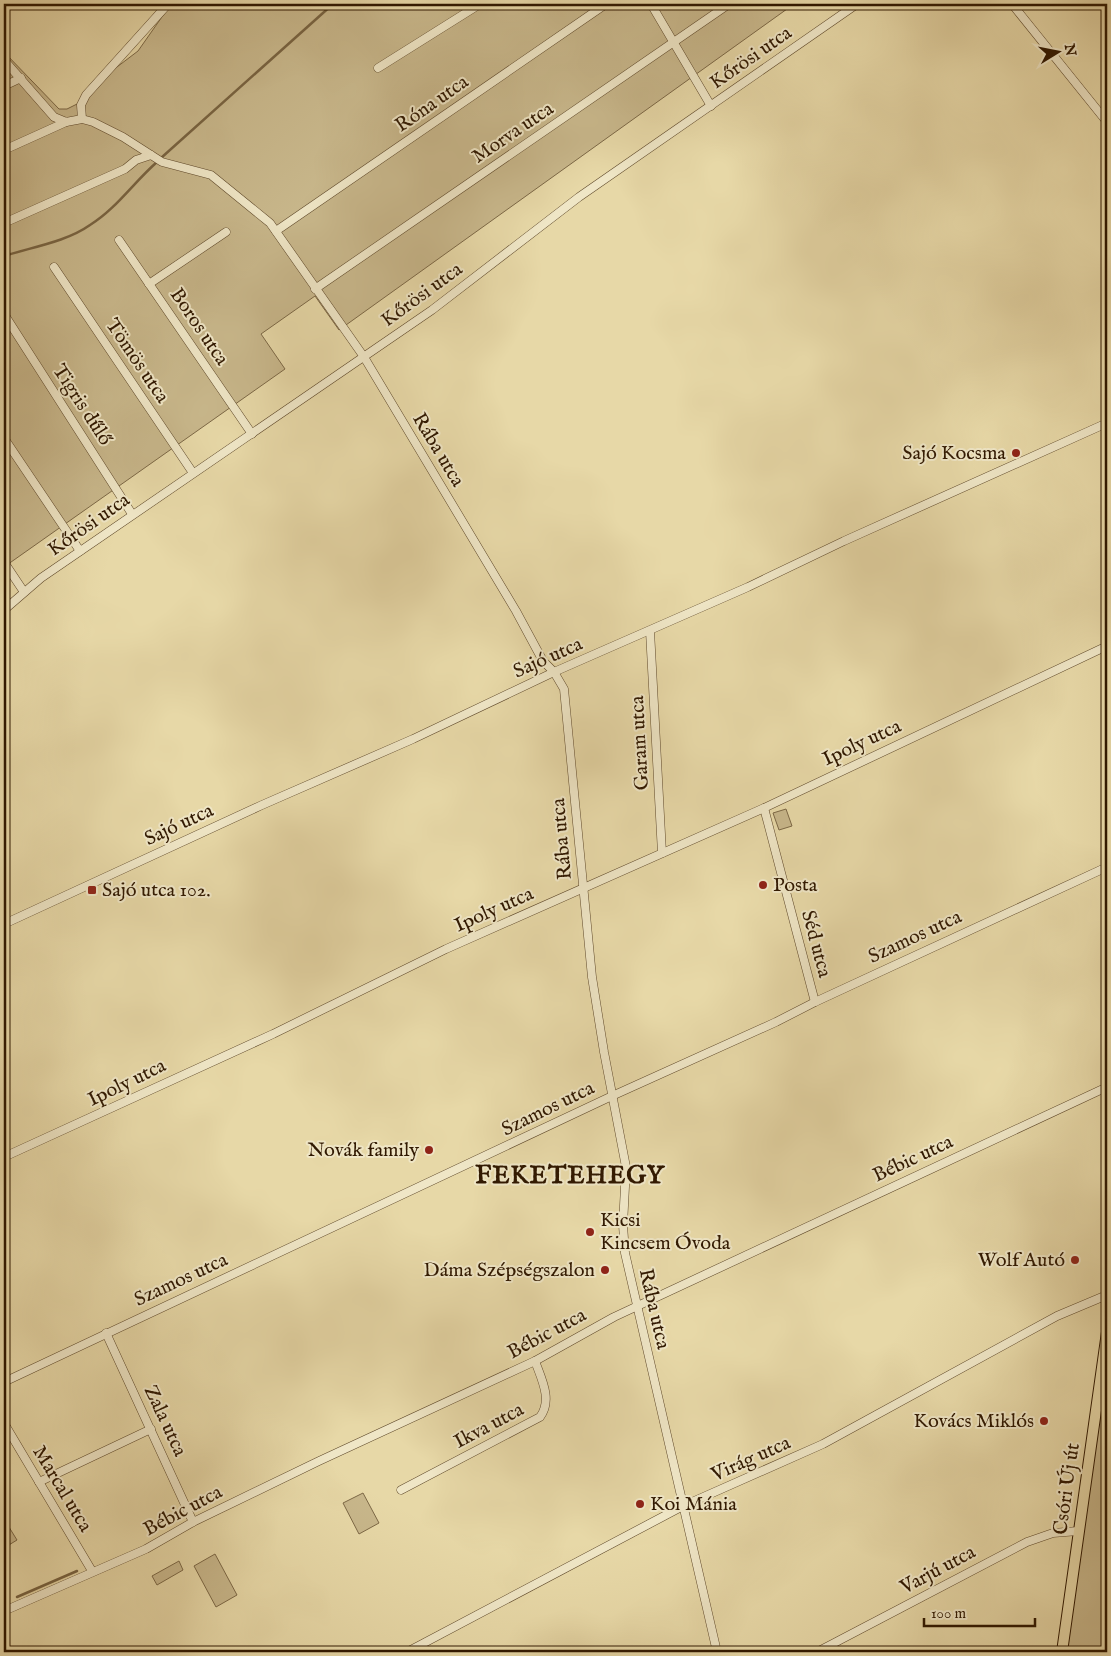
<svg xmlns="http://www.w3.org/2000/svg" width="1111" height="1656" font-family="'IM FELL English',serif">
<rect width="100%" height="100%" fill="#e7d8a7"/>
<filter id="stains"><feTurbulence type="fractalNoise" baseFrequency=".004" numOctaves="4"/><feColorMatrix values="0 0 0 0 .2 0 0 0 0 .09 0 0 0 0 .02 0 0 0 .5 -.17"/></filter>
<radialGradient id="worn" r=".72"><stop offset=".6" stop-color="#630" stop-opacity="0"/><stop offset="1" stop-color="#630" stop-opacity=".3"/></radialGradient>
<g fill="#c8b78b" stroke="#7c6846">
<polygon points="171,4 794,4 339,330 315,296 261,334 285,369 4,567 4,52 59,109 67,109 87,99 113,70 138,51"/>
<polygon points="786,809 792,826 779,830 773,813"/>
<polygon points="1107,1332 1107,1652 1062,1652"/>
<polygon points="363,1493 379,1523 359,1534 343,1503"/>
<polygon points="4,1519 17,1540 4,1548"/>
<polygon points="215,1554 237,1595 216,1607 194,1566"/>
<polygon points="179,1561 183,1570 157,1585 152,1576"/>
</g>
<g fill="none" stroke-linecap="round" stroke-linejoin="round">
<g stroke="#796442" stroke-width="2.5">
<polyline points="161,158 333,4"/>
<path d="M 4,256 C 32,247 66,242 90,225 C 116,209 134,182 157,162"/>
<polyline points="17,1597 77,1571"/>
<polyline points="4,1603 8,1601"/>
</g>
<g stroke="#5e482a" stroke-width="9">
<g id="minor">
<polyline points="651,4 711,106"/>
<polyline points="1012,4 1107,122"/>
<polyline points="4,60 54,117 66,122 82,119 93,122 123,137 162,162 211,175 270,223 364,357 516,611 543,661 554,672 564,689 592,977 604,1052 626,1167 623,1225 625,1253 717,1652"/>
<polyline points="378,68 480,4"/>
<polyline points="4,86 21,78"/>
<polyline points="82,119 81,105 86,95 168,4"/>
<polyline points="4,150 66,122"/>
<polyline points="4,223 125,169 136,160 151,155"/>
<polyline points="276,231 606,4"/>
<polyline points="119,240 252,434"/>
<polyline points="54,267 193,473"/>
<polyline points="149,284 226,232"/>
<polyline points="315,289 729,4"/>
<polyline points="4,314 132,514"/>
<polyline points="4,438 80,551"/>
<polyline points="4,562 24,592"/>
<polyline points="4,610 41,578 432,310 579,197 857,4"/>
<polyline points="650,631 662,853"/>
<polyline points="764,808 815,1002"/>
<polyline points="4,924 262,805 413,739 554,672 748,587 844,541 1107,423"/>
<polyline points="4,1157 273,1034 446,949 764,808 1107,646"/>
<polyline points="106,1333 193,1522"/>
<polyline points="4,1382 612,1096 776,1022 815,1002 1107,867"/>
<polyline points="4,1423 92,1571"/>
<polyline points="39,1482 151,1429"/>
<path d="M 401,1490 L 540,1417 C 553,1400 541,1378 535,1361"/>
<polyline points="4,1611 146,1549 193,1522 319,1461 535,1361 614,1317 1107,1087"/>
<polyline points="407,1652 683,1506 823,1444 1057,1316 1107,1295"/>
<polyline points="817,1652 1027,1542 1053,1533 1078,1531"/>
</g>
</g>
<g stroke="#301800" stroke-width="12">
<polyline id="major" points="1062,1652 1107,1332"/>
</g>
<use href="#minor" stroke="#efe6c6" stroke-width="8"/>
<use href="#major" stroke="#e7d8a7" stroke-width="10"/>
</g>
<g fill="#8f2418" stroke="#efe6c6" stroke-width="2">
<circle cx="1016" cy="453" r="5"/>
<circle cx="763" cy="885" r="5"/>
<rect x="87" y="885" width="10" height="10" rx="2.5"/>
<circle cx="429" cy="1150" r="5"/>
<circle cx="590" cy="1232" r="5"/>
<circle cx="1075" cy="1260" r="5"/>
<circle cx="605" cy="1270" r="5"/>
<circle cx="1044" cy="1421" r="5"/>
<circle cx="640" cy="1504" r="5"/>
</g>
<g text-anchor="middle" dominant-baseline="central" stroke-width="4" stroke-linejoin="round" paint-order="stroke">
<g font-size="20" fill="#301800" stroke="#efe6c6">
<text transform="translate(751 58) rotate(-35)">Kőrösi utca</text>
<text transform="translate(432 104) rotate(-35)">Róna utca</text>
<text transform="translate(513 133) rotate(-34)">Morva utca</text>
<text transform="translate(422 295) rotate(-36)">Kőrösi utca</text>
<text transform="translate(199 327) rotate(56)">Boros utca</text>
<text transform="translate(137 361) rotate(56)">Tömös utca</text>
<text transform="translate(82 405) rotate(57)">Tigris dűlő</text>
<text transform="translate(438 450) rotate(59)">Rába utca</text>
<text transform="translate(89 525) rotate(-35)">Kőrösi utca</text>
<text transform="translate(548 658) rotate(-24)">Sajó utca</text>
<text transform="translate(640 743) rotate(-93)">Garam utca</text>
<text transform="translate(862 743) rotate(-25)">Ipoly utca</text>
<text transform="translate(179 825) rotate(-25)">Sajó utca</text>
<text transform="translate(562 839) rotate(-95)">Rába utca</text>
<text transform="translate(494 910) rotate(-24)">Ipoly utca</text>
<text transform="translate(915 937) rotate(-25)">Szamos utca</text>
<text transform="translate(816 944) rotate(75)">Séd utca</text>
<text transform="translate(127 1083) rotate(-26)">Ipoly utca</text>
<text transform="translate(548 1109) rotate(-26)">Szamos utca</text>
<text transform="translate(913 1159) rotate(-25)">Bébic utca</text>
<text transform="translate(181 1280) rotate(-25)">Szamos utca</text>
<text transform="translate(654 1309) rotate(77)">Rába utca</text>
<text transform="translate(547 1334) rotate(-28)">Bébic utca</text>
<text transform="translate(165 1421) rotate(65)">Zala utca</text>
<text transform="translate(489 1426) rotate(-28)">Ikva utca</text>
<text transform="translate(751 1459) rotate(-24)">Virág utca</text>
<text transform="translate(62 1489) rotate(59)">Marcal utca</text>
<text transform="translate(1067 1489) rotate(-82)">Csóri Új út</text>
<text transform="translate(183 1511) rotate(-28)">Bébic utca</text>
<text transform="translate(938 1570) rotate(-28)">Varjú utca</text>
</g>
<g font-size="20" fill="#301800" stroke="#efe6c6" text-anchor="end">
<text x="1006" y="453">Sajó Kocsma</text>
<text x="773" y="885" text-anchor="start">Posta</text>
<text x="102" y="890" text-anchor="start">Sajó utca 102.</text>
<text x="419" y="1150">Novák family</text>
<text x="600" y="1220" text-anchor="start">Kicsi<tspan x="600" dy="23">Kincsem Óvoda</tspan></text>
<text x="1065" y="1260">Wolf Autó</text>
<text x="595" y="1270">Dáma Szépségszalon</text>
<text x="1034" y="1421">Kovács Miklós</text>
<text x="650" y="1504" text-anchor="start">Koi Mánia</text>
</g>
<g font-size="25" font-weight="bold" letter-spacing="1" fill="#301800" stroke="#efe6c6">
<text x="570" y="1176">FEKETEHEGY</text>
</g>
</g>
<rect width="1111" height="1656" fill="none" stroke="#e7d8a7" stroke-width="20"/>
<rect x="5" y="5" width="1101" height="1646" fill="none" stroke="#301800" stroke-width="2.5"/>
<rect x="10" y="10" width="1091" height="1636" fill="none" stroke="#301800"/>
<g transform="translate(1058 52) rotate(80)" stroke="#efe6c6" stroke-width="4" paint-order="stroke">
<path d="M0-4L9 19L0 12L-9 19Z" fill="#301800"/>
<text y="-8" font-size="14" font-weight="bold" text-anchor="middle" fill="#301800">N</text>
</g>
<path d="M924 1618v8h111v-8" fill="none" stroke="#301800" stroke-width="2.5"/>
<text x="931" y="1618" font-size="15" fill="#301800" stroke="#efe6c6" stroke-width="4" paint-order="stroke">100 m</text>
<rect width="100%" height="100%" filter="url(#stains)"/>
<rect width="100%" height="100%" fill="url(#worn)"/>
</svg>
